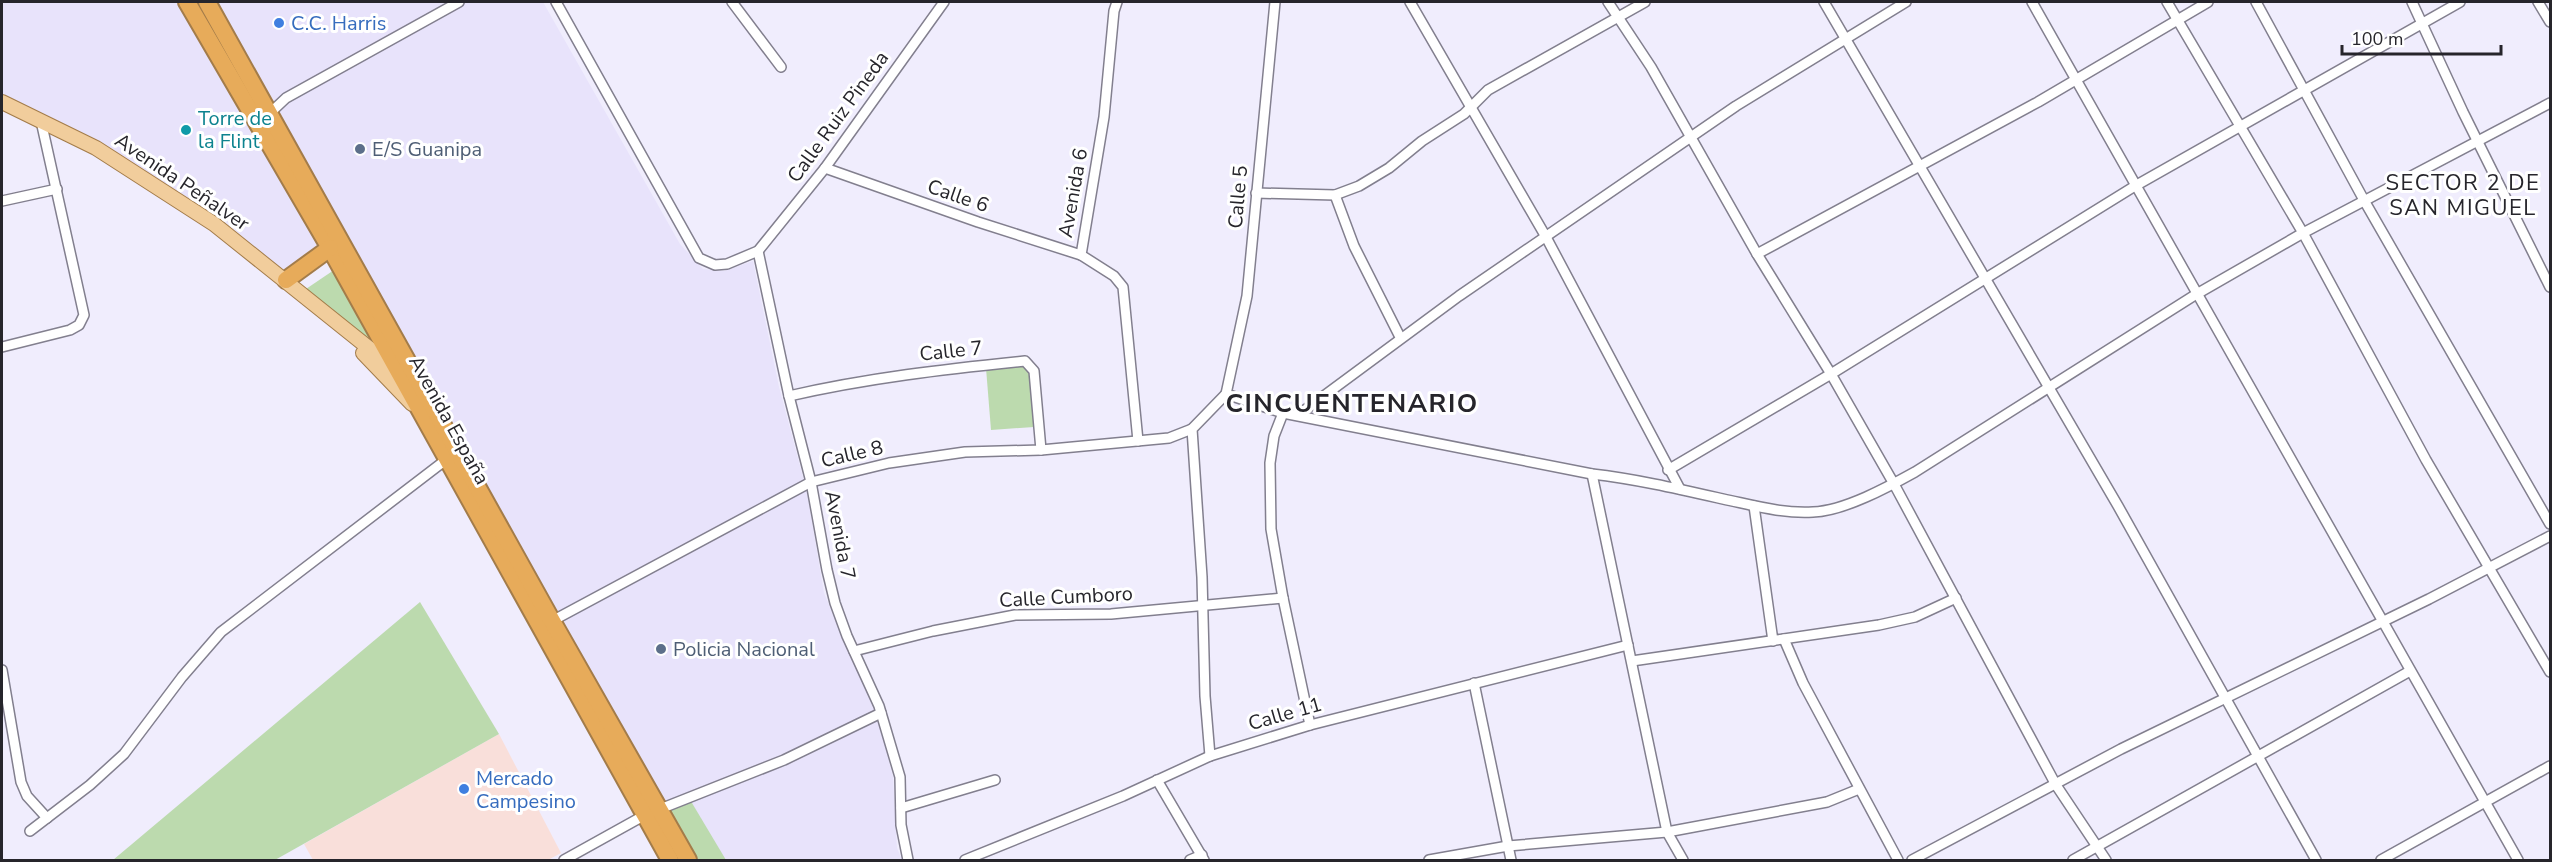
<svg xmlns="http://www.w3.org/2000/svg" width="2552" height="862" font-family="'Nunito Sans',sans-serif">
<rect width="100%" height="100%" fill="#f0edfd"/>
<polygon fill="#f9dfda" points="499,734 561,853 548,860 313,860 304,844"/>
<polygon fill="#e8e3fb" points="2,2 543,2 680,244 703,269 724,271 753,261 779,387 807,492 824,593 879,722 893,777 897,848 902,860 680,860 333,244 286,276 224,220 102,144 2,97"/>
<g fill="#bcdaae">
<polygon points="334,270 375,346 303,291"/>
<polygon points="1029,365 1034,427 991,430 986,368"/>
<polygon points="420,602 499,734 275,860 113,860"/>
<polygon points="689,798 726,860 689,860 659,809"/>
</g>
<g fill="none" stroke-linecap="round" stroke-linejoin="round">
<g stroke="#827f8e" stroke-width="12">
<g id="street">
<polyline points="556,2 699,258 715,265 727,264 758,251 825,168 944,2"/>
<polyline points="732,2 781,67"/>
<polyline points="1117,2 1114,11 1104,117 1081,255 1114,276 1123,287 1138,441"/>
<polyline points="1410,2 1546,237 1680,489"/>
<polyline points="1608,2 1651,67 1757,254 1831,374 1894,484 2056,785 2106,860"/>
<polyline points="1824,2 2118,506 2316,860"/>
<polyline points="2032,2 2518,860"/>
<polyline points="2167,2 2303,233 2426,460 2550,672"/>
<polyline points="2256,2 2365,202 2550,524"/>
<polyline points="2412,2 2463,112 2550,287"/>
<polyline points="2538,2 2550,22"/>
<polyline points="269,114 286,98 459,2"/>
<polyline points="825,168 978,222 1081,255"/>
<polyline points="1256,193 1335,195 1359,186 1389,168 1422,141 1464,114 1488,90 1645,2"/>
<polyline points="1335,195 1354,246 1400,337"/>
<polyline points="2,201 57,189"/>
<polyline points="758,251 789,396 811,482 827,570 835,603 847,636 879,706 900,777 901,825 908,860"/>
<polyline points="1757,254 2038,102 2208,2"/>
<polyline points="2,347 70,330 79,325 84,315 41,121"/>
<path d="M 1226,394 L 1283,413 L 1592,474 C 1636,479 1679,489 1723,499 C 1752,505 1783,514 1813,512 C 1844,511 1888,487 1915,472 L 2195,295 L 2303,233 L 2550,103"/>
<polyline points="1226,394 1247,296 1275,2"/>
<path d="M 789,396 C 867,378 946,369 1025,361 L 1034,371 L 1041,450"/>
<polyline points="1283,413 1274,436 1270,463 1271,529 1283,598 1310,725"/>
<polyline points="1298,415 1459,296 1736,106 1906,2"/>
<polyline points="1668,470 1831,374 2135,186 2460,2"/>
<polyline points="1592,474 1667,832 1683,860"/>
<polyline points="1754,506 1773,641"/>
<polyline points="552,621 811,482 889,463 965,452 1041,450 1169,438 1192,429"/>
<polyline points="1784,639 1803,683 1898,860"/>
<polyline points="854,651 933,631 1015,615 1111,614 1283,598"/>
<polyline points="1632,661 1879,625 1915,617 1956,598"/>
<polyline points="2,670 21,782 27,796 47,818"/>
<polyline points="1474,683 1511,860"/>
<polyline points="1210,756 1205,696 1202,577 1192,429 1226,394"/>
<polyline points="1157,780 1204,860"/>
<polyline points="901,808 995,780"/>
<polyline points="30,831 90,785 124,754 182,677 221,632 447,459"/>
<polyline points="564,860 645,815 784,760 881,713"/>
<polyline points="965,860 1123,796 1210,756 1310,725 1628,645"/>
<polyline points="1190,860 1202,855"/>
<polyline points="1429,860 1508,846 1667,832 1827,802 1859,789"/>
<polyline points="1912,860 2121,749 2429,599 2550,536"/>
<polyline points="2073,860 2410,671"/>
<polyline points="2381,860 2550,766"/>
</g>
</g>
<g stroke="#a37c4a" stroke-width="16">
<g id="primary">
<polyline points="2,102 96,148 214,224 395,369"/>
<polyline points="363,353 412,404"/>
</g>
</g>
<g stroke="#a37c4a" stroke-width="20">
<g id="highway">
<polyline points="187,2 330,248 670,860"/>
<polyline points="207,2 552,621 688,860"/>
<polyline points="286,280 330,248"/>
</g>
</g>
<use href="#street" stroke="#fff" stroke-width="9"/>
<use href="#primary" stroke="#f1cd9c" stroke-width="14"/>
<use href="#highway" stroke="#e7ab5a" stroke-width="16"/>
</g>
<g fill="#3f7fe0" stroke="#fff" stroke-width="2">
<circle cx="279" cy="23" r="6"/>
<circle cx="464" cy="789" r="6"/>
</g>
<circle fill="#0f9aa8" stroke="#fff" stroke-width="2" cx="186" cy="130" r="6"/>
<g fill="#5c6f8a" stroke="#fff" stroke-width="2">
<circle cx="360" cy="149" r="6"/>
<circle cx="661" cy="649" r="6"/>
</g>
<g text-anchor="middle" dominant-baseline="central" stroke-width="6" stroke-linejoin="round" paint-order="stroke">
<g font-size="20" fill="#366cbe" stroke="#fff" text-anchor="start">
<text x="291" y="23">C.C. Harris</text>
<text x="476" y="778">Mercado<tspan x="476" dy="23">Campesino</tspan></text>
</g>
<g font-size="20" fill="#26252b" stroke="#fff">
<text transform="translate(838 117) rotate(-54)">Calle Ruiz Pineda</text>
<text transform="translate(182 182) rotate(34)">Avenida Peñalver</text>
<text transform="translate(1073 193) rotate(-80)">Avenida 6</text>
<text transform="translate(958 196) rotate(19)">Calle 6</text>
<text transform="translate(1238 197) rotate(-85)">Calle 5</text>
<text transform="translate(951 351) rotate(-6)">Calle 7</text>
<text transform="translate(449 420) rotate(61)">Avenida España</text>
<text transform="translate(852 454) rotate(-13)">Calle 8</text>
<text transform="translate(840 535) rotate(79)">Avenida 7</text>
<text transform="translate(1066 597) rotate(-3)">Calle Cumboro</text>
<text transform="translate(1285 714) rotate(-16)">Calle 11</text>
</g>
<g font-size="20" fill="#0d838f" stroke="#fff" text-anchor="start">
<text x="198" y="118">Torre de<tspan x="198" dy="23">la Flint</tspan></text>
</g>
<g font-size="20" fill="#4e5e75" stroke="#fff" text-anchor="start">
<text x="372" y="149">E/S Guanipa</text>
<text x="673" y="649">Policia Nacional</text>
</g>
<g font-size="22" letter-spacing="1.5" fill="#26252b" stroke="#fff">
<text x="2463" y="183">SECTOR 2 DE<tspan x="2463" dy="25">SAN MIGUEL</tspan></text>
</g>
<g font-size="26" font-weight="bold" letter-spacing="1.5" fill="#26252b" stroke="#fff">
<text x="1352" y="403">CINCUENTENARIO</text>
</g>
</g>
<rect width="2552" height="862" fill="none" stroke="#26252b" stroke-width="6"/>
<path d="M2342 45v9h159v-9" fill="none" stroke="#26252b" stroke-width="3"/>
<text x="2351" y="45" font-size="18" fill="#26252b" stroke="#ffffff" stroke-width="4.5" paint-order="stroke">100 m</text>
</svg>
